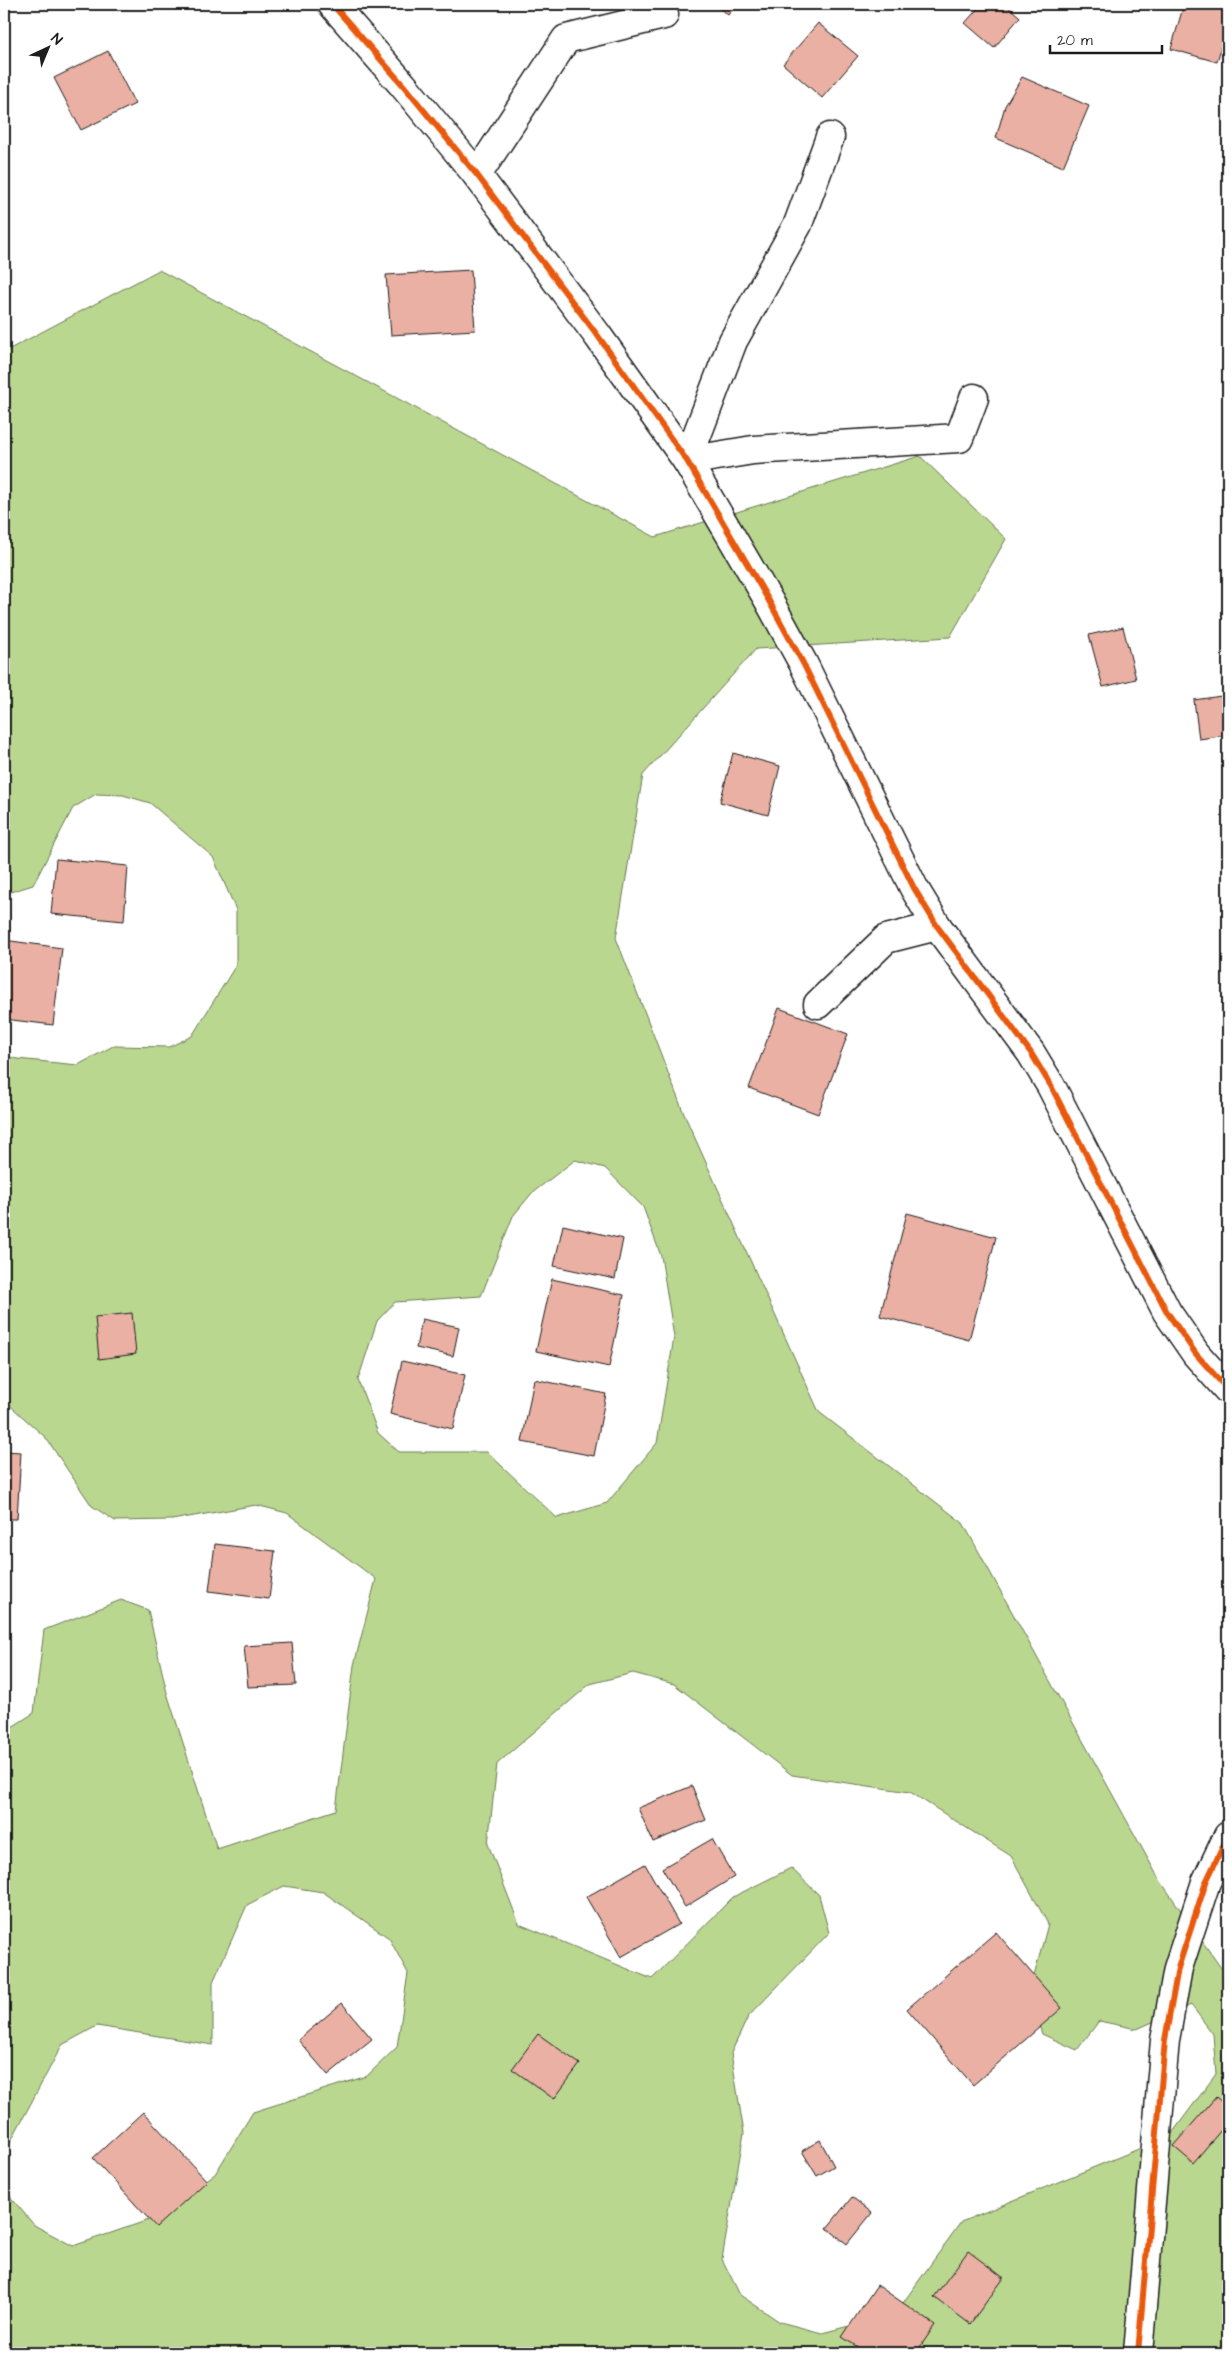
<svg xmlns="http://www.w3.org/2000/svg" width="1232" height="2357" font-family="'Architects Daughter',sans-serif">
<rect width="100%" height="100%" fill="#fff"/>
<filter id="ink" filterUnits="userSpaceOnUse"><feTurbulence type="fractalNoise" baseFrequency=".02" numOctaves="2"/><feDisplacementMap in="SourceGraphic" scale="10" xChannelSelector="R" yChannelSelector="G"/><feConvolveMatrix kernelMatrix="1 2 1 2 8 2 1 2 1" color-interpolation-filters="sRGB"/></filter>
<g filter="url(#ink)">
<path fill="#bad78f" stroke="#6b7a56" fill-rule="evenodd" d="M 159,270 L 655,537 L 920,456 L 1006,539 L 950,637 L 756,649 L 643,775 L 616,938 L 684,1114 L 819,1412 L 963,1523 L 1159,1879 L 1228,1978 L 1228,2340 L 1217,2353 L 4,2353 L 4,1732 L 34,1713 L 44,1630 L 121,1600 L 148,1610 L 167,1693 L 217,1849 L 336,1810 L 354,1665 L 376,1579 L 287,1513 L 256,1505 L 172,1520 L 115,1521 L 92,1506 L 46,1438 L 4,1400 L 4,1055 L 17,1059 L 78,1065 L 113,1046 L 169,1047 L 192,1036 L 236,965 L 236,910 L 213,857 L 150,803 L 123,795 L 96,794 L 73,808 L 33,885 L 4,894 L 4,352 ZM 575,1160 L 605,1168 L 643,1207 L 661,1256 L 674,1337 L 657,1443 L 607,1503 L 557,1518 L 487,1452 L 399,1452 L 378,1433 L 358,1380 L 377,1321 L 395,1302 L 481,1296 L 513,1216 L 532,1193 ZM 633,1673 L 674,1684 L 792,1775 L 910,1792 L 1011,1856 L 1048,1924 L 1029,1995 L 1042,2034 L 1077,2050 L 1099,2021 L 1137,2029 L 1191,2005 L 1213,2034 L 1216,2074 L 1170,2136 L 961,2222 L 895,2314 L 822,2333 L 780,2322 L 740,2295 L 722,2259 L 744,2133 L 731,2053 L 748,2017 L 829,1933 L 819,1895 L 791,1868 L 733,1897 L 652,1979 L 519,1924 L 488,1844 L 497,1764 L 590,1684 ZM 284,1886 L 323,1892 L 389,1938 L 408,1973 L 397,2047 L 367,2076 L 253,2112 L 215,2174 L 149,2220 L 73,2246 L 34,2225 L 8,2194 L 6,2150 L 62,2045 L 97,2026 L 213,2045 L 213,1982 L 247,1905 Z"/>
<g fill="#e9b0a3" stroke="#1c1c1c">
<polygon points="714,4 737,4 728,15"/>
<polygon points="982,4 1005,4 1020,17 994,48 965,23"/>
<polygon points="1184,4 1210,4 1228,9 1228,23 1217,62 1171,49"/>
<polygon points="818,23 858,56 822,98 783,64"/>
<polygon points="108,51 135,104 81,130 54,78"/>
<polygon points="1022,77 1089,106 1063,167 996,138 1005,106"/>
<polygon points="471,270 475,330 391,335 386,275"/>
<polygon points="1123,627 1136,679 1103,687 1089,635"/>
<polygon points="1228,695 1228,735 1199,739 1194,700"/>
<polygon points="733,753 780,766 768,815 720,802"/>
<polygon points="56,859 128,866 124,921 51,914"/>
<polygon points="4,940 62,948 53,1025 4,1019"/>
<polygon points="779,1008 848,1034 818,1114 749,1088"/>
<polygon points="907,1213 996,1237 969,1340 880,1316"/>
<polygon points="563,1225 623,1239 615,1279 554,1266"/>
<polygon points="552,1279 624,1295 609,1367 536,1351"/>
<polygon points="132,1313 136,1354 99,1359 95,1317"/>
<polygon points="422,1319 459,1327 453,1356 416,1348"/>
<polygon points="402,1361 465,1375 453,1429 390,1414"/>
<polygon points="534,1379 606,1394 594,1456 522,1442"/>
<polygon points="4,1451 21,1452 17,1519 4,1519"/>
<polygon points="215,1544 275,1551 269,1599 209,1591"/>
<polygon points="292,1643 296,1685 248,1687 244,1646"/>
<polygon points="692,1786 706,1820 653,1842 638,1808"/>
<polygon points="712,1839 734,1877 685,1907 662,1868"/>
<polygon points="645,1864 679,1924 621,1957 586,1897"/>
<polygon points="996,1932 1062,2008 973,2085 907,2009"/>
<polygon points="342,2003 372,2039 328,2075 298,2040"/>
<polygon points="538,2034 580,2064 554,2099 512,2069"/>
<polygon points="1216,2097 1228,2108 1228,2122 1193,2163 1173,2146"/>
<polygon points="143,2112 207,2181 156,2227 93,2158"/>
<polygon points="820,2140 834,2166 817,2176 802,2151"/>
<polygon points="852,2197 872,2213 847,2244 827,2228"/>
<polygon points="968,2251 1004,2278 970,2324 934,2297"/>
<polygon points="877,2285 935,2325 916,2353 867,2353 842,2337"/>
</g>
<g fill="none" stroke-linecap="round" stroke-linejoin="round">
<g stroke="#1c1c1c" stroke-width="31">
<g id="minor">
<polyline points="332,4 403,85 477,175 598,336 687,461 769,601 803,663 914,888 937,926 1031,1053 1051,1086 1167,1312 1196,1354 1228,1390"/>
<polyline points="477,175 566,39 664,15"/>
<polyline points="687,461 733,341 798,224 830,137"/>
<polyline points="687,461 753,450 959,438 974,398"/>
<polyline points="818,1004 886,939 937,926"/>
<polyline points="1138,2353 1165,2040 1178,1968 1206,1882 1228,1836"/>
</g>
</g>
<use href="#minor" stroke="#fff" stroke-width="28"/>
<g stroke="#fff" stroke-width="9">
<g id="cycleway">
<polyline points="332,4 403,85 477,175 598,336 687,461 769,601 803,663 914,888 937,926 1031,1053 1051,1086 1167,1312 1196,1354 1228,1390"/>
<polyline points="1138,2353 1165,2040 1178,1968 1206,1882 1228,1836"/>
</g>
</g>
<use href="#cycleway" stroke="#e8590c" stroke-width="6"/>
</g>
</g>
<rect width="1232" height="2357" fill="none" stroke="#fff" stroke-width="20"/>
<rect x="10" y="10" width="1212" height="2337" fill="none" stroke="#1c1c1c" stroke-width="2" filter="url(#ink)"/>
<g transform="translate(48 48) rotate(44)" stroke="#ffffff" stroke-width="4" paint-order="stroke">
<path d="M0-4L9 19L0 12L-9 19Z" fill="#1c1c1c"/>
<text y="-8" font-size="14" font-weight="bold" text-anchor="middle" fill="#1c1c1c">N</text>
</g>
<path d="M1050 45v8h112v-8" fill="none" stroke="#1c1c1c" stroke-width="2.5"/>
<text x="1057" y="45" font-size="15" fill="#1c1c1c" stroke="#ffffff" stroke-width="4" paint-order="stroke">20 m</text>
</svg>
